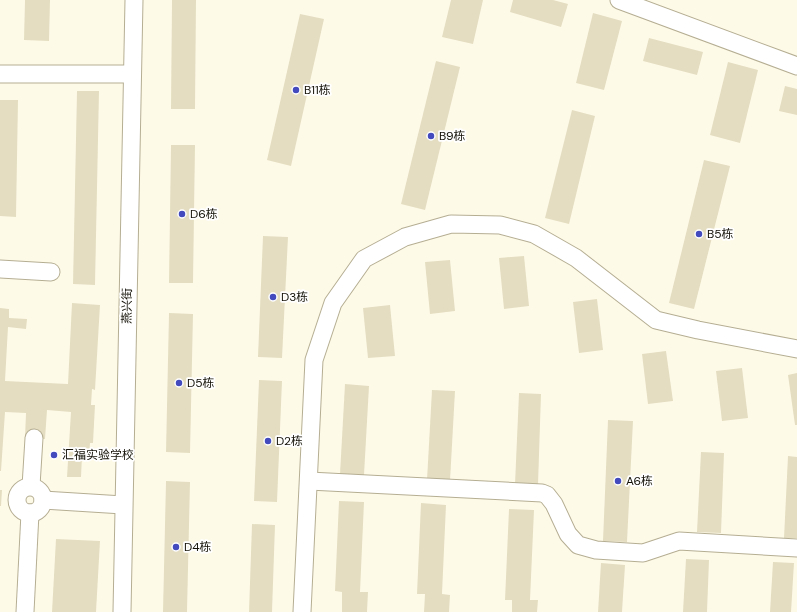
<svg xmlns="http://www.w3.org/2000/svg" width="797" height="612" font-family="'DM Sans','Noto Sans SC',sans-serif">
<rect width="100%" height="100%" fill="#fefae8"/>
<g fill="#e4ddc1">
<polygon points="25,0 50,0 49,41 24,40"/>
<polygon points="172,0 196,0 195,109 171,109"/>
<polygon points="451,0 483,0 473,44 442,37"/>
<polygon points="513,0 553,0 568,4 561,27 510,12"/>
<polygon points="593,13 622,21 604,90 576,83"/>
<polygon points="300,14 324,19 291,166 267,160"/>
<polygon points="649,38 703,52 697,75 643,61"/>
<polygon points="436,61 460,67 425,210 401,204"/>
<polygon points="728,62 758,70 740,143 710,135"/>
<polygon points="785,86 797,89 797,115 779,111"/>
<polygon points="77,91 99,91 95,285 73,284"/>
<polygon points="0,100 18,100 16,217 0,216"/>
<polygon points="572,110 595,116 569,224 545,218"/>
<polygon points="171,145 195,145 193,283 169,283"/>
<polygon points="704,160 730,166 694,309 669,303"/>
<polygon points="263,236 288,237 282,358 258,357"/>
<polygon points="524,256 529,306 504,309 499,258"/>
<polygon points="450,260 455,311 430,314 425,262"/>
<polygon points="597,299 603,350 579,353 573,302"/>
<polygon points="72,303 100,305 95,390 92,389 91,405 95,405 93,443 90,443 89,456 82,456 81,477 67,477 71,412 47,410 45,439 25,438 26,413 5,412 1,471 0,471 0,308 9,309 9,318 27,319 26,329 8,327 5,381 68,384"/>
<polygon points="390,305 395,356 368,358 363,308"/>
<polygon points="169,313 193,314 190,453 166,452"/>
<polygon points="666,351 673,401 648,404 642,354"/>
<polygon points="742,368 748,418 722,421 716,371"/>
<polygon points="797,373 797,425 795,425 788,375"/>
<polygon points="259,380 282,381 277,502 254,501"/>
<polygon points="345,384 369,386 364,475 340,474"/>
<polygon points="432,390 455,391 450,481 427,480"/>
<polygon points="519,393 541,394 538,485 515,484"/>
<polygon points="608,420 633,421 627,542 603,541"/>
<polygon points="701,452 724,453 721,533 697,532"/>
<polygon points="788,456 797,457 797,538 784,538"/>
<polygon points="166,481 190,482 187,612 163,612"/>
<polygon points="0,490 2,490 1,506 0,506"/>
<polygon points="339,501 364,502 360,592 368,592 367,612 342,612 342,592 335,591"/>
<polygon points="421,503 446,505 442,594 450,595 449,612 424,612 425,594 417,594"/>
<polygon points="509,509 534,510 530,600 538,600 537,612 512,612 512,600 505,600"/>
<polygon points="252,524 275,525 272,612 249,612"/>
<polygon points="56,539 100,541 96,612 52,612"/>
<polygon points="686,559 709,560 707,612 683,612"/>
<polygon points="773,562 794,563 791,612 770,612"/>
<polygon points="601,563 625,565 622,612 598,612"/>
</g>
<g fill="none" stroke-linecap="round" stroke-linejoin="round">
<g stroke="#b5ae93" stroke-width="19">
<g id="minor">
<polyline points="619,0 797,66"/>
<polyline points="0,74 132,74"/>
<polyline points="0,269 51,272"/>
<polyline points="309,481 542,493 547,495 554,504 568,534 578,545 596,550 643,553 679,541 797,548"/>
<polyline points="31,486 34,438"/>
<circle cx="30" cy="500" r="13"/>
<polyline points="43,500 123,505"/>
<polyline points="25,612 30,513"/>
<polyline points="122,612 134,0"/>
<polyline points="302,612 314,360 333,303 364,259 405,237 451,224 500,225 534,234 576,258 656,320 698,330 797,349"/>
</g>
</g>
<use href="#minor" stroke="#fff" stroke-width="17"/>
</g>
<g fill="#424abe" stroke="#fff" stroke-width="1.5">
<circle cx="296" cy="90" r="4"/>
<circle cx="431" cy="136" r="4"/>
<circle cx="182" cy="214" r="4"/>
<circle cx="699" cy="234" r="4"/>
<circle cx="273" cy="297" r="4"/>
<circle cx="179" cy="383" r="4"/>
<circle cx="268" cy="441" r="4"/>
<circle cx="54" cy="455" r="4"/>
<circle cx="618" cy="481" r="4"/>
<circle cx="176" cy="547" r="4"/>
</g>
<g text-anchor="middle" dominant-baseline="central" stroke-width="3.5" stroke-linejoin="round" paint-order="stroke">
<g font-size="12" fill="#121006" stroke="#fff" text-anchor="start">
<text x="304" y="90">B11栋</text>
<text x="439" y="136">B9栋</text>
<text x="190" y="214">D6栋</text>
<text x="707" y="234">B5栋</text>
<text x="281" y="297">D3栋</text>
<text x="187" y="383">D5栋</text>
<text x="276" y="441">D2栋</text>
<text x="62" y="455">汇福实验学校</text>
<text x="626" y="481">A6栋</text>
<text x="184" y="547">D4栋</text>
</g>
<g font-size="12" fill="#121006" stroke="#fff">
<text transform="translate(127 306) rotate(-89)">燕兴街</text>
</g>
</g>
</svg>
